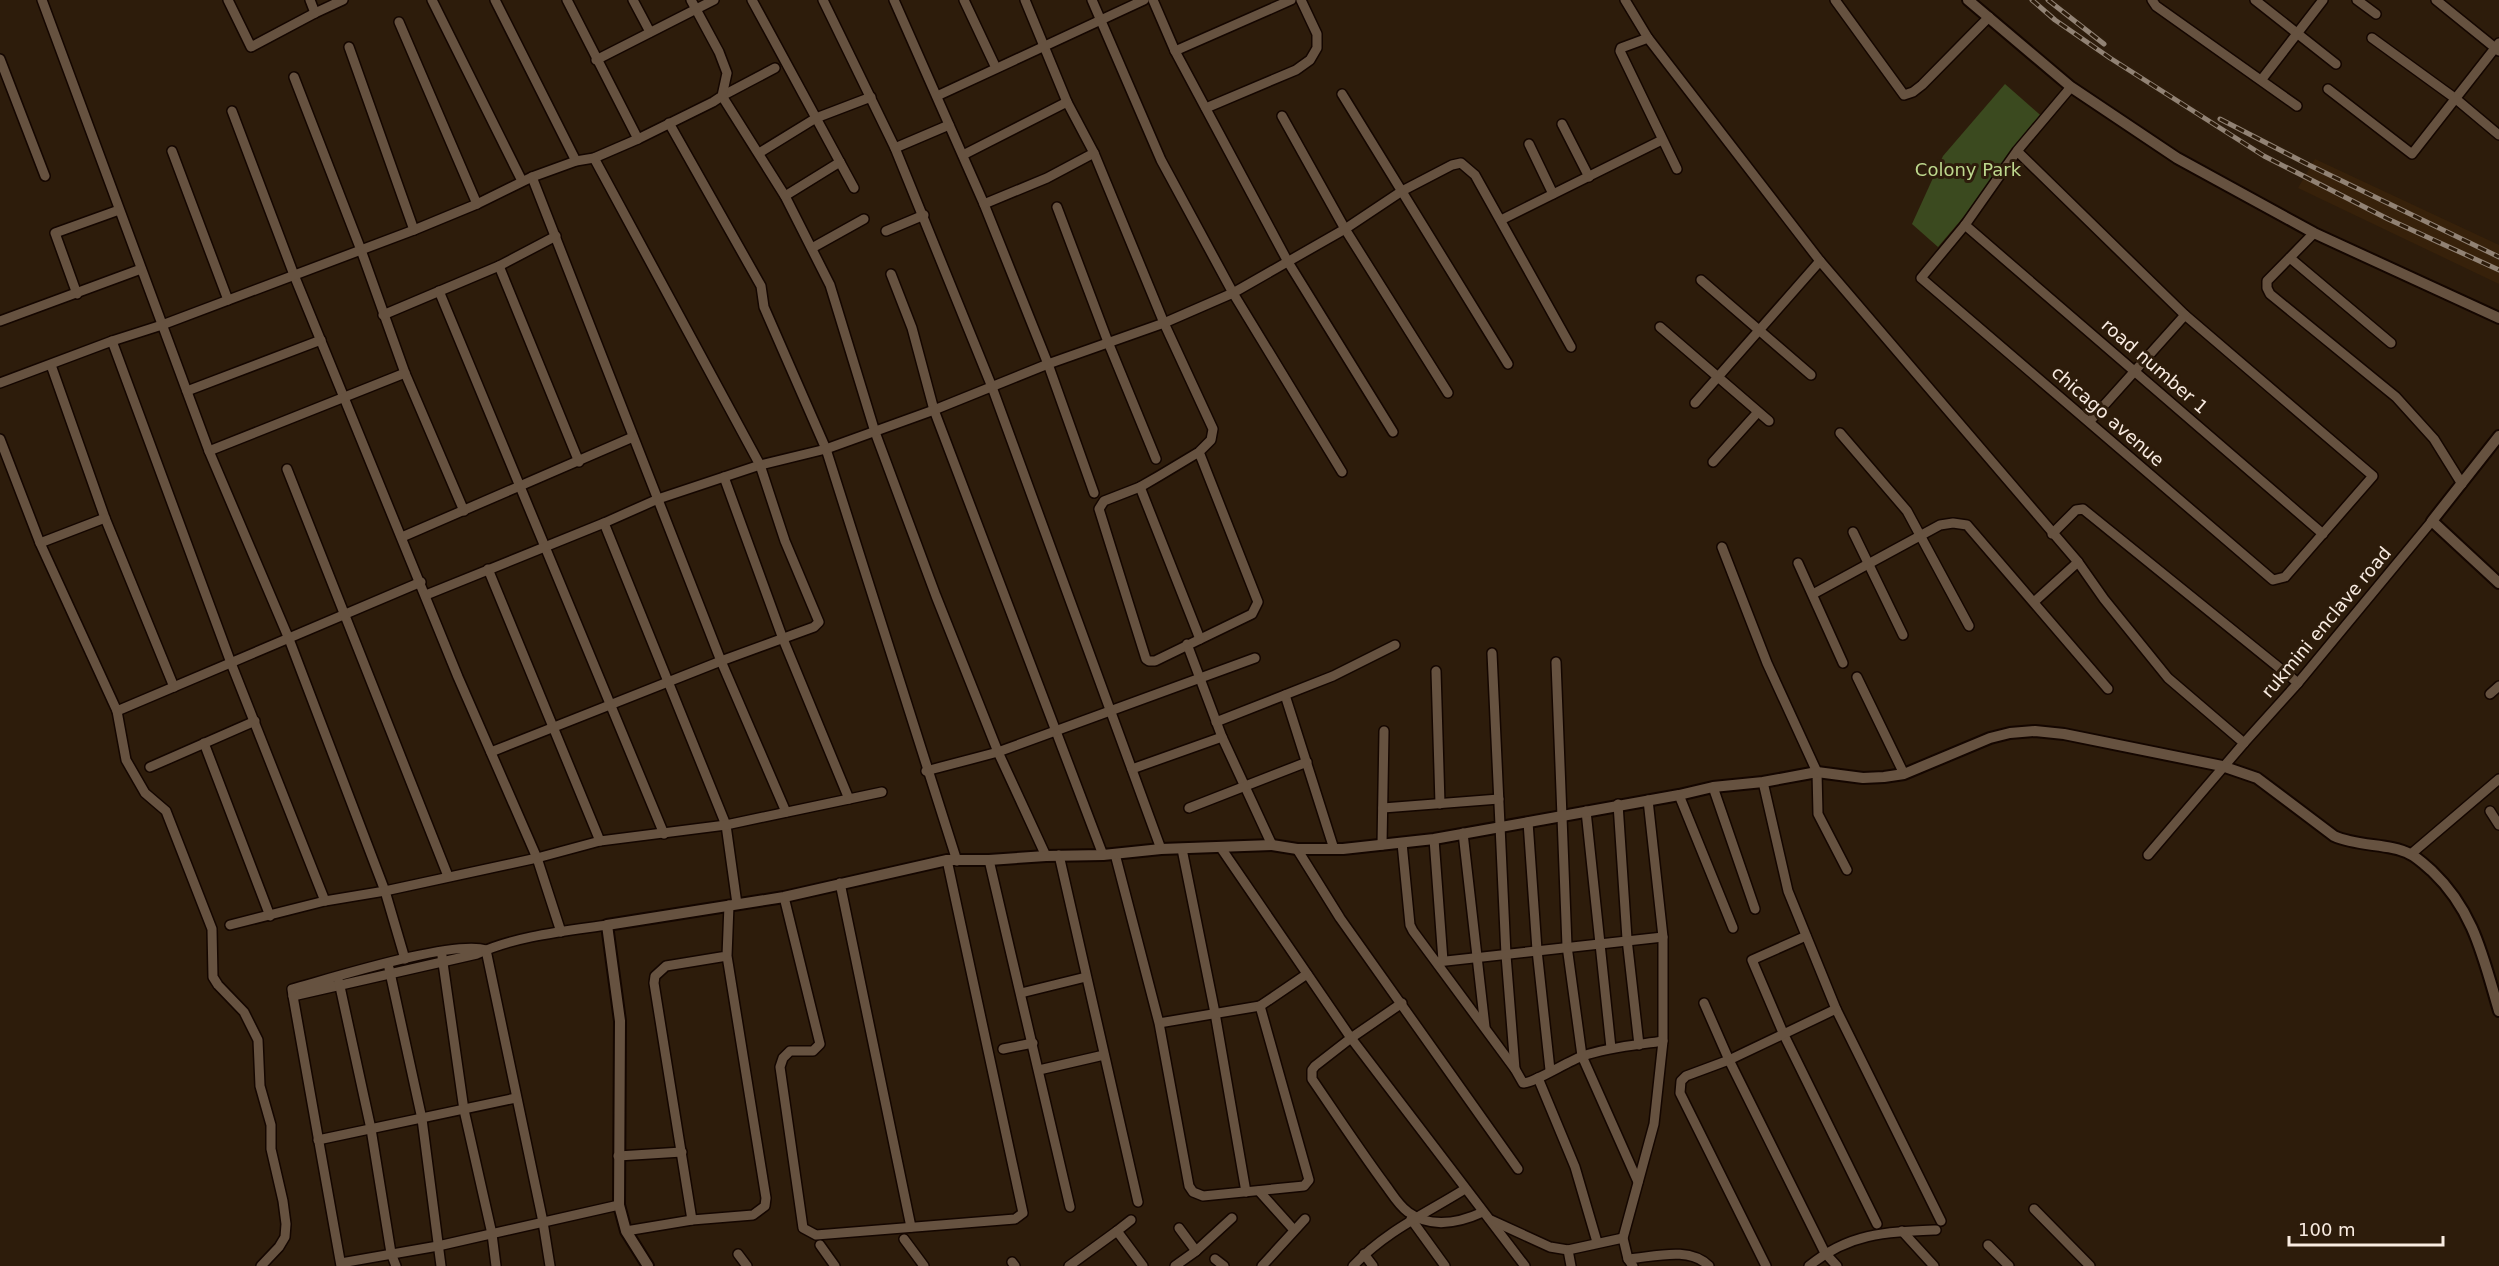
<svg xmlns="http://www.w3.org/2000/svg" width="2499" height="1266" font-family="'DejaVu Sans',sans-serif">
<rect width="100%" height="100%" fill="#2d1c0b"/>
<polygon fill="#37210a" points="2315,159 2499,245 2499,284 2298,188"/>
<polygon fill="#3b4a1f" points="2005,84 2046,120 1938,247 1912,224 1943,156"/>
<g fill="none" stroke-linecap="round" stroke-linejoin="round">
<g stroke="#140600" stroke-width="12">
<g id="minor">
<polyline points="42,0 209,451 289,639 385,891 405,959"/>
<polyline points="228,0 251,47 315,13"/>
<polyline points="310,0 315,13 343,0"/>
<polyline points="432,0 522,181"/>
<polyline points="495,0 576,161"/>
<polyline points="567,0 638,139"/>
<polyline points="633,0 650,32"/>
<polyline points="752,0 854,188"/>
<polyline points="823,0 895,148 992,387 1161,849"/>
<polyline points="894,0 984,204 1048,364 1094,493"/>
<polyline points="964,0 996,68"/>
<polyline points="1025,0 1067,102 1094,153 1164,323 1213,429 1211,440 1199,452 1159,476 1140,487 1104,501 1099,509 1146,659 1149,661 1155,661 1252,614 1258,602 1199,452"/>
<polyline points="1092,0 1161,160 1233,293 1342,472"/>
<polyline points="1153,0 1175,51 1288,262 1393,432"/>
<polyline points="1625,0 1648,38 1820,261 2078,562 2104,599 2168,678 2244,743 2148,855"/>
<polyline points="1835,0 1904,95 1913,92 1922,85 1989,17"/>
<polyline points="2152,0 2156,6 2297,106"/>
<polyline points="2255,0 2336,64"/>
<polyline points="2357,0 2376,14"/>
<polyline points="2436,0 2499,51"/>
<polyline points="399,22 477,204"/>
<polyline points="1648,38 1621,48 1620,51 1677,169"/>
<polyline points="2372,38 2456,99 2499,135"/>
<polyline points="349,47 414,230"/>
<polyline points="1175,51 1291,0"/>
<polyline points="0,59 45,176"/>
<polyline points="596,60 714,0"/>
<polyline points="775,68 722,96 785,196 830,285 875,432 936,596 998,752 1046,856"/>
<polyline points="294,77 361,250 405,373 464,511"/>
<polyline points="2262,79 2323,0"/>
<polyline points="2328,89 2412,154 2499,43"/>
<polyline points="1342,94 1508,364"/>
<polyline points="937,96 1144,0"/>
<polyline points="1206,108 1296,70 1310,60 1317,48 1317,34 1301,0"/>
<polyline points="232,111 294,275 458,677 537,858 561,932"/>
<polyline points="1282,116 1345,229 1448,393"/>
<polyline points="669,123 761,286 764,307 826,449 957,861"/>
<polyline points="1562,124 1589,177"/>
<polyline points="1529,144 1553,194"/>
<polyline points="895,148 949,125"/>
<polyline points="172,151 228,300"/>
<polyline points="2017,151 2185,315 2373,476 2285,577 2273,580 1921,278 1965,225 2017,151 2071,87"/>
<polyline points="759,153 816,118 871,97"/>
<polyline points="963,155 1067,102"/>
<polyline points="532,177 721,661 786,812"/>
<polyline points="785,196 840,162"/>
<polyline points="984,204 1047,178 1094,153"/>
<polyline points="1057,207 1108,342 1156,459"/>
<polyline points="1501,220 1662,140"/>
<polyline points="1965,225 2323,534"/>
<polyline points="886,231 924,215"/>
<polyline points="2314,233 2267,281 2267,288 2270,294 2396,397 2434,439 2462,484"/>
<polyline points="812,248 864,219"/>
<polyline points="2290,258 2391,343"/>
<polyline points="499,266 579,462"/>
<polyline points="891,274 912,328 934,410 1103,855"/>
<polyline points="1701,280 1811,375"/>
<polyline points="439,291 664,834"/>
<polyline points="77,294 55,233 119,210"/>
<polyline points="383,315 499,266 556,236"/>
<polyline points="0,321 141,269"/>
<polyline points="1660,327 1769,421"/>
<polyline points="112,341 231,663 325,901"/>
<polyline points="51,365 105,518 174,687"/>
<polyline points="0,383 112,341 162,325 414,230 477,204 532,177 576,161 594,158 638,139 713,102 722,96 727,73 719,52 691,0"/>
<polyline points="187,391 321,340"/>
<polyline points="1695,403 1820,261"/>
<polyline points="2090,421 2185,315"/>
<polyline points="1840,433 1907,511 1969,626"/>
<polyline points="0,439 40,543 117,711 421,582"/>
<polyline points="209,451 405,373"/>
<polyline points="1713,462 1758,412"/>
<polyline points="287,469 448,876"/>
<polyline points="1140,487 1200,639"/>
<polyline points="604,523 726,825 737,904"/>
<polyline points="1853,532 1903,635"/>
<polyline points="2052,534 2076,510 2083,509 2298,683"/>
<polyline points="402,537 633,437"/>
<polyline points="40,543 105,518"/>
<polyline points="1722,547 1767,663 1817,772 1818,814 1847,870"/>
<polyline points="1798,563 1843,663"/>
<polyline points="488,569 600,841"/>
<polyline points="1813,594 1940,525 1953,523 1967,525 2108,689"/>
<polyline points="426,595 604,523 658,499 760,465 826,449 934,410 1048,364 1164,323 1233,293 1345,229 1402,191 1452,165 1461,163 1475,175 1571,347"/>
<polyline points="2034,602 2078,562"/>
<polyline points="1187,644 1222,737 1272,845"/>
<polyline points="1492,653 1506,955 1515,1069"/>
<polyline points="1556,662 1567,946 1582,1056 1638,1182"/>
<polyline points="1436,671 1440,804"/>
<polyline points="1857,677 1904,774"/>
<polyline points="2490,694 2499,686"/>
<polyline points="1285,695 1334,849"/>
<polyline points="117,711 126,760 145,793 166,811 212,929 213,977 218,985 244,1012 258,1040 260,1086 271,1125 271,1149 283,1201 286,1224 285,1237 279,1247 261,1266"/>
<polyline points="1216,722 1333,676 1395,645"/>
<polyline points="204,743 270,916"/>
<polyline points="2244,743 2298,683 2432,521"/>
<polyline points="491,752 721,661 814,627 819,622 785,541 760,465 594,158"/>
<polyline points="150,767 255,721"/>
<polyline points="1132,769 1222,737"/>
<polyline points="926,771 998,752 1255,658"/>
<polyline points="1763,782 1788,891 1836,1009 1941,1221"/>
<polyline points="1713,787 1755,909"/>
<polyline points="1679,795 1733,928"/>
<polyline points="849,799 882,792"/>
<polyline points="1618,804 1627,939 1639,1045"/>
<polyline points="1189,808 1307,762"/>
<polyline points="1383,808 1499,799"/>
<polyline points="1586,811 1611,1048"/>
<polyline points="2490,811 2499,825"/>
<polyline points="1528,822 1537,950 1550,1070"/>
<polyline points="1463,833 1485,1027"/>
<polyline points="1434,839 1443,961"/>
<path d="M 1402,843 L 1410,925 L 1413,931 L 1515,1069 L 1523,1083 C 1534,1083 1568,1061 1583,1056 C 1609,1047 1637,1045 1663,1041"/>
<polyline points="1382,845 1384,731"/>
<polyline points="1221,848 1351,1038 1525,1266"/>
<polyline points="1182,849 1215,1013 1246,1192"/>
<polyline points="1297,849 1340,918 1518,1169"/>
<polyline points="1115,854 1159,1023 1189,1186 1193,1192 1203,1196 1304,1186 1309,1180 1260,1006 1159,1023"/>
<polyline points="2411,854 2499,779"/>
<polyline points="1059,855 1138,1202"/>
<polyline points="989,860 1070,1207"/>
<polyline points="840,883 911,1227"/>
<polyline points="784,897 820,1044 813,1051 790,1051 783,1058 780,1067 803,1228 816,1235 1015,1219 1023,1213 947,860"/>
<polyline points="230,925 325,901 385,891 537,858 600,841 726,825 849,799 783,639 724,477"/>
<polyline points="1806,936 1752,960 1784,1035 1877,1224"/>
<path d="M 486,950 C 455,939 329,979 292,989 L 293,996 L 477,954 C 515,936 566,931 607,925"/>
<polyline points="486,950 543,1222 550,1266"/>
<polyline points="442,956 464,1110 492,1234 496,1266"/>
<polyline points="727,956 666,966 655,976 654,983 692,1220 753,1215 765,1206 766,1198 727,956 729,905"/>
<polyline points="1437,962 1663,937"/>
<polyline points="389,968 422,1119 441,1266"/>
<polyline points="339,982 371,1129 391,1253 396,1266"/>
<polyline points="1021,993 1086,977"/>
<polyline points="293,996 341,1266"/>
<path d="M 1402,1003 L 1351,1038 L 1315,1066 L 1312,1070 L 1312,1079 C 1336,1114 1359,1149 1384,1183 C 1391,1192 1398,1205 1408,1212 C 1431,1229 1459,1223 1483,1212"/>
<polyline points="1704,1003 1729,1060 1825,1253 1837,1266"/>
<polyline points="1260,1006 1307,974"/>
<polyline points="1003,1049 1033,1043"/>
<polyline points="1039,1070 1104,1055"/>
<polyline points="1538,1078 1575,1167 1597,1242"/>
<polyline points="318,1140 516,1098"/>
<polyline points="618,1156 682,1152"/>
<polyline points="1259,1191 1294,1230"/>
<polyline points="2034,1209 2090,1266"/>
<polyline points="1411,1219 1445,1266"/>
<polyline points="1131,1220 1117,1231 1143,1266"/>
<polyline points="1491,1220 1550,1247 1568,1250 1623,1238"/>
<polyline points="1179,1228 1196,1251"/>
<polyline points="626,1231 692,1220"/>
<polyline points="1902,1231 1934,1266"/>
<polyline points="904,1239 924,1266"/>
<polyline points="820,1245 835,1266"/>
<polyline points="1988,1245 2009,1266"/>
<polyline points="1568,1250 1571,1266"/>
<polyline points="738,1254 747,1266"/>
<polyline points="1364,1254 1373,1266"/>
<polyline points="1215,1259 1224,1266"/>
<path d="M 1628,1259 C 1654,1257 1689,1246 1709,1266"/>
<polyline points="1012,1262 1015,1266"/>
<polyline points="341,1263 438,1246 619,1205"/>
<polyline points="1069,1266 1117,1231"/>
<polyline points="1175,1266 1196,1251 1232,1218"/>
<polyline points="1262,1266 1305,1219"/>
<path d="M 1353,1266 C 1386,1231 1425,1214 1465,1189"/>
<polyline points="1633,1266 1628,1259 1623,1238 1654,1124 1663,1041 1663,937 1648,800"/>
<polyline points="1766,1266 1680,1093 1681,1081 1686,1076 1729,1060 1836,1009"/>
<path d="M 1809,1266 C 1849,1233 1885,1232 1936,1230"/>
</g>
</g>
<g stroke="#140600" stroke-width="14">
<g id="tertiary">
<polyline points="1968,0 2071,87 2177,158 2314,233 2499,318"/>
<polyline points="2499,436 2432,521 2499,583"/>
<path d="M 648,1266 L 626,1231 L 619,1205 L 620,1021 L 607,925 L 784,897 L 947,860 L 989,860 L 1046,856 L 1103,855 L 1161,849 L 1272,845 L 1297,849 L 1343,849 L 1434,839 L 1679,795 L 1713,787 L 1763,782 L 1817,772 L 1863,778 L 1884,777 L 1904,774 L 1990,738 L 2010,733 L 2035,731 L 2064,734 L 2222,766 L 2257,778 L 2334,836 C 2358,847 2390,843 2410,854 C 2418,858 2425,865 2432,871 C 2474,911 2483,957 2499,1011"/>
</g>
</g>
<use href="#minor" stroke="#665240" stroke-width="9"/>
<use href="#tertiary" stroke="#665240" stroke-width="10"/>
<g stroke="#918274" stroke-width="5">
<g id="rail">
<polyline points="2032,0 2055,20 2110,58 2264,156 2388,219 2499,270"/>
<polyline points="2048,0 2104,44"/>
<polyline points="2220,119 2309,165 2499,257"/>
</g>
</g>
<use href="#rail" stroke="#2d1c0b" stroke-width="3" stroke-dasharray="9" stroke-linecap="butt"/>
</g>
<g text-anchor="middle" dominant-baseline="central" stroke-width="6" stroke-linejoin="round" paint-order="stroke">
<g font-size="18" fill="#bed98e" stroke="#2d1c0b">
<text x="1968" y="169">Colony Park</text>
</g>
<g font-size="18" fill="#f9ece2" stroke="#2d1c0b">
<text transform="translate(2155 366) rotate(41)">road number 1</text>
<text transform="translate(2108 416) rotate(41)">chicago avenue</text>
<text transform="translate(2326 622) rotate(-50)">rukmini enclave road</text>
</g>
</g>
<path d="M2289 1236v9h154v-9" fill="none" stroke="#f9ece2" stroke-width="3"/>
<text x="2298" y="1236" font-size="18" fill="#f9ece2" stroke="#2d1c0b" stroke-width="4.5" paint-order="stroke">100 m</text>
</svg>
